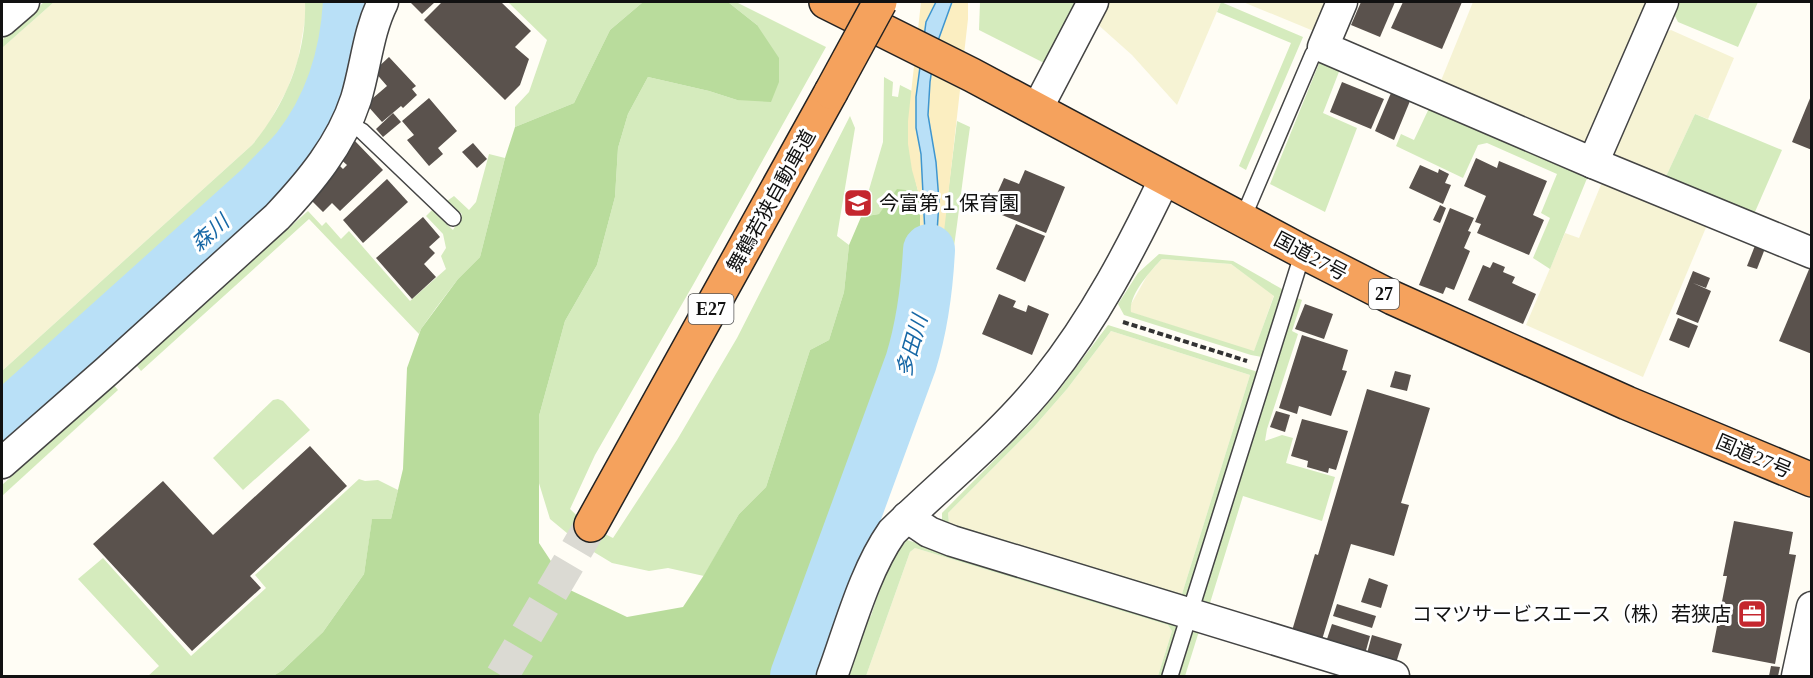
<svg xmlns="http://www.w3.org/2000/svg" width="1813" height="678" font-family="'Times New Roman','Noto Sans JP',serif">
<rect width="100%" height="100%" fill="#fffdf5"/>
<g fill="#f6f3d4">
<polygon points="54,2 305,2 306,14 298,60 287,90 266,128 252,145 2,371 2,48"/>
<polygon points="1106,2 1221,2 1177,105 1132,55 1095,22"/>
<polygon points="1243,2 1328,2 1316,32"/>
<polygon points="1473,2 1652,2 1588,153 1438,88"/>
<polygon points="1671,30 1734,58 1708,119 1695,114 1662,185 1612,164 1610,151 1660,35"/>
<polygon points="1605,175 1710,218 1643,377 1526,325 1565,233 1579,238"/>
<polygon points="1162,259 1231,264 1274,295 1254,352 1130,312 1130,306 1148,274"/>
<polygon points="1111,331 1250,375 1182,594 949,523 948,513 1033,428 1067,389"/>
<polygon points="915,548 1168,625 1172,631 1158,676 866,676 910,552"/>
</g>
<g fill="#d5ebbd" fill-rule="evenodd">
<polygon points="44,2 54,2 2,48 2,40"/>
<path d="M 305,2 L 339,2 C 338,54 318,103 287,145 C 278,157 266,168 255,180 L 2,407 L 2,371 L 252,145 C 285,106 307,54 305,2 Z"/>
<path d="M 359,2 L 373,2 L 340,109 L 296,187 L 2,449 L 2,433 L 286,177 C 333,123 355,73 359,2 Z"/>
<polygon points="508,2 643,2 610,30 574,103 515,127 515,107 529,92 547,40"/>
<polygon points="728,2 736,2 826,47 693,285 595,455 570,509 587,525 613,538 677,440 737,338 850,116 855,128 837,236 849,245 844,292 829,340 810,350 766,487 739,514 704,576 668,568 649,571 612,563 579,543 550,519 538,480 539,416 565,321 597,265 615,197 618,148 628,114 648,77 709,91 737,100 757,25"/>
<polygon points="980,2 1081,2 1048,65 979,30"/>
<polygon points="1221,2 1303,37 1246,170 1239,166 1291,43 1217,12"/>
<polygon points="1674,2 1758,2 1738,47 1678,22 1671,8"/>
<polygon points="1320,61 1342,64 1323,113 1357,128 1325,212 1270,184"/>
<path d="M 884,77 L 893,82 L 892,96 L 898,97 L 900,85 L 912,91 C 907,134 909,157 920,198 L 914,191 L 879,214 L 861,217 L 883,142 Z"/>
<polygon points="1432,102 1590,171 1550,269 1533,258 1550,218 1541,213 1557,174 1487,143 1478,145 1463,178 1396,146 1401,134 1414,140"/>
<polygon points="1695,114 1782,150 1751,221 1662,185"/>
<path d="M 957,121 L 970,127 C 958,208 952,290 930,369 L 816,676 L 807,676 L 922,363 L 931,329 Z"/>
<polygon points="489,154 505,158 480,257 458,279 436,308 421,329 419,334 309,219 141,371 137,366 139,361 308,211 322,226 326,222 341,239 349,231 410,301 446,269 441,256 446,248 443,234 426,216 432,210 453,230 462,214 447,201 454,196 469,210 476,202"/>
<path d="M 1159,254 L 1233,261 L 1282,289 L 1282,296 L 1262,357 L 1251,355 L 1124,315 L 1118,304 L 1138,273 ZM 1162,259 L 1231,264 L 1274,296 L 1254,351 L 1131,312 C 1128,296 1151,270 1162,259 Z"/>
<polygon points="1297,298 1302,300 1292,331 1298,334 1267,429 1265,441 1282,435 1293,438 1286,463 1335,477 1322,521 1243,496 1210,603 1232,611 1200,602 1294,302"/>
<path d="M 1108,325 L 1258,372 L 1189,596 L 1182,598 L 942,526 L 942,513 L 1030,424 L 1059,390 ZM 1111,331 L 1250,375 L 1182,594 L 949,523 L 948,513 L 1033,428 L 1067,389 Z"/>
<polygon points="113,384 118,390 2,496 2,485"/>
<polygon points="278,399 283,401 310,430 243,490 213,458 273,400"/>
<polygon points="359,479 365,481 378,480 398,490 391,519 372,520 364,574 323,632 283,670 273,676 148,676 159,666 78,579 103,558 191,656 266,588 255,575"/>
<path d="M 907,540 L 1179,623 L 1163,676 L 1158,676 L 1172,631 L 1168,625 L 915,548 L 910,552 L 866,676 L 846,676 L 867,618 L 871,616 C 880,589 887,561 907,540 Z"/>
<polygon points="1200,628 1185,676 1176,676 1190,629"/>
</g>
<polygon fill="#b9dc9c" points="643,2 728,2 757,25 779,58 779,82 771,102 737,100 709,91 648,77 628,114 618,148 615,197 597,265 565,321 539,416 539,543 570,590 627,617 683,607 704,575 739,514 766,487 810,350 829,340 844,292 849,245 861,217 879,214 897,189 914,191 920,198 920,236 925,270 919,319 909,355 806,642 792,676 273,676 283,670 323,632 364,574 372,519 391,519 403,469 407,368 421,329 458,279 480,257 505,158 515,127 574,103 610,30"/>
<g fill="#fbeec1">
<polygon points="921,2 936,2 926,22 916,97 916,128 921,154 923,196 925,270 920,236 920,198 912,170 908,144 908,121"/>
<polygon points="952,2 968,2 968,19 944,232 931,329 939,201 936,162 928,115 930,82 935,49"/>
</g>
<polygon fill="#b9e0f7" stroke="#3f96cf" stroke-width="1.5" points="936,2 952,2 935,49 930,82 928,115 936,162 939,201 931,329 919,319 925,270 925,234 921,154 916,128 916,97 926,22"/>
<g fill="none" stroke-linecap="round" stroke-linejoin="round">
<g stroke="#b9e0f7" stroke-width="52">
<path d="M 2,420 L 261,187 C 273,174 286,162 297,149 C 330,107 346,55 349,2"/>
<path d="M 796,676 L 911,362 C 922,326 927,289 929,250"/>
</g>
</g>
<g fill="#5a524d">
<polygon points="410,2 435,2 422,14"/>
<polygon points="442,2 501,2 531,31 515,47 529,59 520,85 505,100 424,20"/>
<polygon points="1361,2 1395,2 1380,37 1351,25"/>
<polygon points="1403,2 1462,2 1442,49 1391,28"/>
<polygon points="389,57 416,86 412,89 417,95 403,108 401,106 382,122 366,104 387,86 374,71"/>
<polygon points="1342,82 1384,99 1371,129 1330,112"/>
<polygon points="1391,93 1410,101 1394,140 1375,131"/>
<polygon points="1811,96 1812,97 1812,150 1792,142"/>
<polygon points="429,98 457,131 438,148 443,154 429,166 407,140 414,135 402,121"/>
<polygon points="393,113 401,122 383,137 376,129"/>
<polygon points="355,141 383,170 340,211 332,203 323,212 308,197 340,166 343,169 347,165 338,157"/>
<polygon points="473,143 487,159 477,168 462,152"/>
<polygon points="1476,158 1497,168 1499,161 1547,181 1533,215 1544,220 1529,255 1477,233 1481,224 1475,222 1486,196 1464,186"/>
<polygon points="1420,165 1438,173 1439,169 1449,174 1445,183 1451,185 1443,204 1409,188"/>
<polygon points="1025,170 1065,187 1046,233 1002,215 1004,210 992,205 1004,178 1019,184"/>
<polygon points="387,179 408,202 363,243 343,220"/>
<polygon points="1440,205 1446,208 1440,223 1433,220"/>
<polygon points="1450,208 1474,218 1468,231 1471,232 1464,248 1470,251 1454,290 1446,287 1443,294 1419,285"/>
<polygon points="423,217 440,237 429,247 435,253 424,264 436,277 412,299 376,258"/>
<polygon points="1016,224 1045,236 1025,282 996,269"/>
<polygon points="1756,243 1766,246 1757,269 1747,266"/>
<polygon points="1493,262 1505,267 1503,272 1515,277 1512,283 1536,294 1523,324 1468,300 1483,265 1490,268"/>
<polygon points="1810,267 1812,268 1812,354 1779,341"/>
<polygon points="1693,271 1710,278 1706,288 1693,283 1711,291 1698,323 1676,314"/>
<polygon points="999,294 1016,301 1013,307 1026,312 1028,305 1049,314 1032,355 982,334"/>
<polygon points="1305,304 1333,314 1324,339 1295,329"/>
<polygon points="1678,318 1698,326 1689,348 1669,340"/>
<polygon points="1302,335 1348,350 1342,370 1347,371 1331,416 1299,406 1297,414 1279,408"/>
<polygon points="1395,371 1411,375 1407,391 1390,387"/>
<polygon points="1367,389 1430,408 1401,503 1409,505 1394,556 1351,544 1321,643 1291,634 1315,554 1318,555"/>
<polygon points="1276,411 1290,415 1285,432 1270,427"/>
<polygon points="1302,419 1348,431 1336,470 1329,468 1328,473 1307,467 1308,461 1291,456"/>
<polygon points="310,446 347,486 250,576 261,588 192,651 93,544 163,481 213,535"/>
<polygon points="1734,521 1793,532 1789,554 1796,555 1775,664 1712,652 1727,576 1723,576"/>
<polygon points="1369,578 1388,585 1381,608 1361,602"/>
<polygon points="1337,604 1376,616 1372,628 1333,616"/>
<polygon points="1332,624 1370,636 1365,654 1326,642"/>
<polygon points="1372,635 1402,644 1395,666 1366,657"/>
<polygon points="1771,666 1780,667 1778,676 1769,676"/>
</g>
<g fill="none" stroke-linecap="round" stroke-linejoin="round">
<polyline stroke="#dbdad3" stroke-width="33" stroke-dasharray="33 16" stroke-linecap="butt" points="502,676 591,525"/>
<g stroke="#444" stroke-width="18">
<g id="lane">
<polyline points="346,122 362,131 453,218"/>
<polyline points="1242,220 1313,54 1323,47"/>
<polyline points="1170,676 1303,252"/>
</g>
</g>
<g stroke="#444" stroke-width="33">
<g id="street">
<polyline points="1342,2 1323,47 1593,163 1812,253"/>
<polyline points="2,21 24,2"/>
<polyline points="1037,109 1093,2"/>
<polyline points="1593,163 1663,2"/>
<path d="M 2,463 L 107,371 L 277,217 C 310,182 341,145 356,99 C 366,66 368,32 383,2"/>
<polyline points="907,517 929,532 952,541 1394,676"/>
<path d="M 832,676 C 849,630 864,572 892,532 C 943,482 1000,437 1045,381 C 1094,320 1131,249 1165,178"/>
<polyline points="1797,676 1812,607"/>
</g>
</g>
<g stroke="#222" stroke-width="36">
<g id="highway">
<polyline points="826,2 972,75 1303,252 1393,298 1627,403 1812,480"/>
<polyline points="591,525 831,92"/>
</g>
</g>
<polyline stroke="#333" stroke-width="4" stroke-dasharray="6 3" stroke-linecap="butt" points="1123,322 1247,361"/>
<use href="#lane" stroke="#fff" stroke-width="15"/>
<use href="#street" stroke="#fff" stroke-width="30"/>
<use href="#highway" stroke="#f5a25d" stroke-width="33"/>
<g stroke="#222" stroke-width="36" stroke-linecap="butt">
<polyline id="highway-bridge" points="831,92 880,2"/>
</g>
<use href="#highway-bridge" stroke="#f5a25d" stroke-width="33"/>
</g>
<defs>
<g id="school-square" transform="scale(1.5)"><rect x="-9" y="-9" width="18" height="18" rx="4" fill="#c4262e" stroke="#fff"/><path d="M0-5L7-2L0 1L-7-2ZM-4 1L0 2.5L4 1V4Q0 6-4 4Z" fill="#fff"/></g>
<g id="office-square" transform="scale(1.5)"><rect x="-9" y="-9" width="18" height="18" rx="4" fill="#c4262e" stroke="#fff"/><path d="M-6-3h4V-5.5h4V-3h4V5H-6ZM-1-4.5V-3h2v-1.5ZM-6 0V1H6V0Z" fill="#fff"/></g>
</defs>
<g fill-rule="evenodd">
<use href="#school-square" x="858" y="203"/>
<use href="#office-square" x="1752" y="614"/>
</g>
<g text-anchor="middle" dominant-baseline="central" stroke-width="6" stroke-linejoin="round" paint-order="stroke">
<g fill="#fff" stroke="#585858" stroke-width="1.5">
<rect x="1369" y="279" width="30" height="30" rx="4.5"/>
<rect x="688.5" y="294" width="45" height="30" rx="4.5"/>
</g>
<g font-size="18" font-weight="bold" fill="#111">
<text x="1384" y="294">27</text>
<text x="711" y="309">E27</text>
</g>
<g font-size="20" fill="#111" stroke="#fff">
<text transform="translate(771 201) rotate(-61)">舞鶴若狭自動車道</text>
<text transform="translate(1311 256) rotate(28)">国道27号</text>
<text transform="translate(1754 456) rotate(23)">国道27号</text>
</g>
<g font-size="20" fill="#111" stroke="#fff" text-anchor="start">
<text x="879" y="203">今富第１保育園</text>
<text x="1731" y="614" text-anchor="end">コマツサービスエース（株）若狭店</text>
</g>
<g font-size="21" font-style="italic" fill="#1768a6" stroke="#fff">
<text transform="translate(210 233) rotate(-42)">森川</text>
<text transform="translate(912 346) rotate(-74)">多田川</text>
</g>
</g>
<rect width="1813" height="678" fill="none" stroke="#111111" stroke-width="6"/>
</svg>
